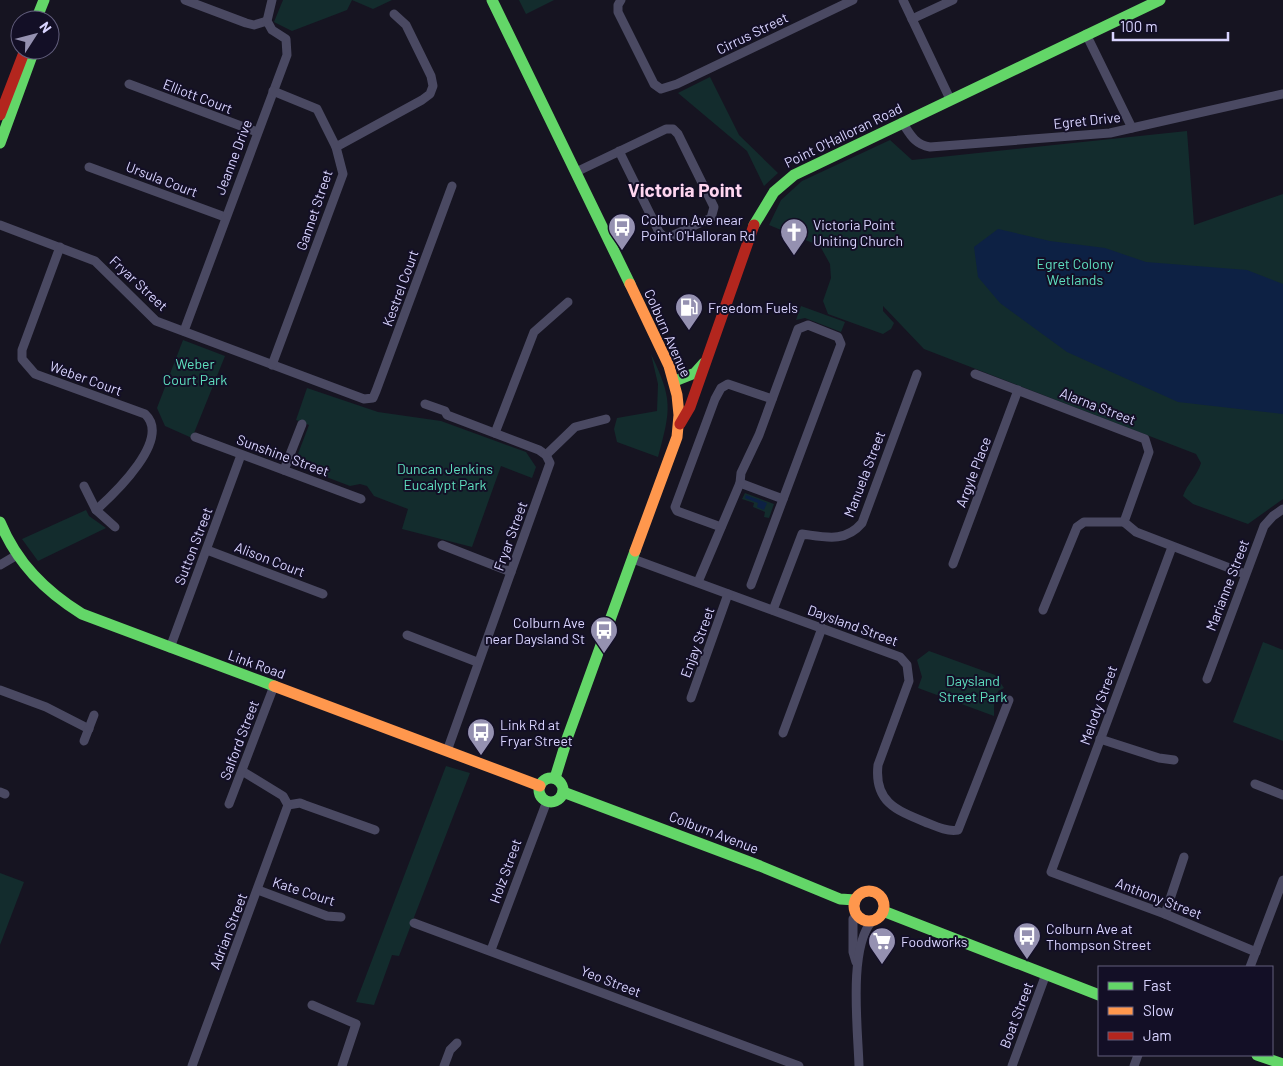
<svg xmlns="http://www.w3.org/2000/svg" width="1283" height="1066" font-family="Barlow,sans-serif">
<rect width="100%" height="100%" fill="#161421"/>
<g fill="#132c2d">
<polygon points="283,0 392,0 373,9 352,0 347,10 292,31 274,22"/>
<polygon points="519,0 554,0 526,14"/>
<polygon points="710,77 739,135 778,173 764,186 747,151 678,93"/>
<path d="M 1187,131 L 1194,225 L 1283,194 L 1283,499 L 1248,524 L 1193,504 L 1183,496 C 1187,484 1197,476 1201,463 L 1196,454 L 924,349 L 883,306 L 883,311 L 894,323 L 891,329 L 883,334 L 828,314 L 823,301 L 831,278 L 830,264 L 820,246 L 769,225 L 781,200 L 802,181 L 890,140 L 912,160 Z"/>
<polygon points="801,306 845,322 841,332 805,318 796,320"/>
<polygon points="183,340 225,356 192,438 165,426 157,408"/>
<path d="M 651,354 C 673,400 671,409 658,457 L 617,442 L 614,429 L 617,418 L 657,411 L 658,384 Z"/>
<polygon points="307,388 378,412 441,421 526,452 536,467 532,478 501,466 472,547 402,529 408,509 374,496 367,486 360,484 350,486 300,467 296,463 296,459 309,425 296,420"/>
<polygon points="745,493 774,504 769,518 764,517 765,512 753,507 754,503 742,499"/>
<polygon points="86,510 89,516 106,528 38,561 22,539"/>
<polygon points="1263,642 1283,650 1283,741 1233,722"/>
<polygon points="929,651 995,675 1004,688 998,691 994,704 994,716 918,688 922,677 917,660"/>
<polygon points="446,766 470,773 399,956 392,955 374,1005 356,1002"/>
<polygon points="0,873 24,882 0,945"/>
</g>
<g fill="#0d2144">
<polygon points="998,229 1050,241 1105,248 1146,262 1247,270 1283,284 1283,414 1178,402 1067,352 1000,303 978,277 974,247"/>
<polygon points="746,495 767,503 764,510 757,507 758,503 745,498"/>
</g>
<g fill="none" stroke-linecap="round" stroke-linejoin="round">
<g stroke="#4a4962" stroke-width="9">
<polyline points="185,0 246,23 254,25 267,21"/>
<polyline points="621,0 618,5 618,12 654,84 661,89 677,84 853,0"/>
<polyline points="903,0 950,99"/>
<polyline points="912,19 953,0"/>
<polyline points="1086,34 1132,128"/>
<polyline points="129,84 257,132"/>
<path d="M 902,122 C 910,134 914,144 930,147 L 1110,133 L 1283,94"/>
<polyline points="336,147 422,100 430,94 433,86 431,76 406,25 394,14"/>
<polyline points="89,167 225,217"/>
<polyline points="576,172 666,129 673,129 678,134 714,207 711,218 669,237 664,237 659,232 619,151"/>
<polyline points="0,225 95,261 156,321 364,399 373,398 376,391 452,186"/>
<path d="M 60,247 L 22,350 L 22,359 L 35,374 L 145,414 C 172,439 115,493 96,510"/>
<polyline points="184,331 287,55 286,39 272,30 267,21 272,0"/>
<polyline points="272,365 343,174 336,147 317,109 273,91"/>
<polyline points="975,374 1145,439 1149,452 1124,522 1136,532 1245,574"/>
<polyline points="425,404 445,411 447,415 539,450 546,455 550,463 447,751"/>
<polyline points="495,433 534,332 568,302"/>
<polyline points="195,437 361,499"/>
<polyline points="546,455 575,427 606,419"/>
<polyline points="284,470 302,424"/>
<polyline points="740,483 783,499"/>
<polyline points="84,486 96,510 115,527"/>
<polyline points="721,527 677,511 675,507 715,399 721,388 728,384 772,399"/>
<polyline points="442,545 511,572"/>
<polyline points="1172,547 1051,872 1165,914 1256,952"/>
<polyline points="207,550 323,594"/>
<path d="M 633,559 L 900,657 L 907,665 L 909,681 L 878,765 C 874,801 895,810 925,822 C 935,826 947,832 958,830 L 1009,700"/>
<polyline points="953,564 1018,390"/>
<polyline points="0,565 17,555"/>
<polyline points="698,582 740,483 741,473 759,435 798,329 808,325 838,337 841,344 751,585"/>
<path d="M 773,610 L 802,534 C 825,537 845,543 862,523 L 917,374"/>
<polyline points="1043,610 1077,527 1084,522 1124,522"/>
<polyline points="407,635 477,662"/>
<polyline points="170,648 241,455"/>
<polyline points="1207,679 1264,526 1273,516 1283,509"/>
<polyline points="0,690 46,707 89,729"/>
<polyline points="691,698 728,594"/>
<polyline points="783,733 822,628"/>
<polyline points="1100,739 1159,758 1174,760"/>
<polyline points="84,741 94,715"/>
<polyline points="242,771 283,796 288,805 300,803 305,805 375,830"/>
<polyline points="1255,784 1283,795"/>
<polyline points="0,792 5,794"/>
<polyline points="229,804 274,686"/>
<polyline points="258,890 327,916 341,917"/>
<polyline points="1165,914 1184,857"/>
<polyline points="414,923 799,1066"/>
<polyline points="491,950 547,801"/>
<polyline points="856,962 853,952 853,919 856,915"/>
<polyline points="1250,967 1283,880"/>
<polyline points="312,1005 356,1024 342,1066"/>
<polyline points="192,1066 288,805"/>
<polyline points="444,1066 450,1050 457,1043"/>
<path d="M 859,1066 C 858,1030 848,948 872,921"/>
<polyline points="1012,1066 1046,974"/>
<polyline points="1134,1066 1138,1055"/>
</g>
<g stroke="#63d668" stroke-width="11">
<polyline points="492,0 630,284"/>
<polyline points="36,20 44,0"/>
<polyline points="0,143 34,50"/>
<polyline points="754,225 774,192 794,175 1160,0"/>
<polyline points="675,381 695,373 704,363"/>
<path d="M 0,522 C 17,563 45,591 82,614 L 274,686"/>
<polyline points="555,778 568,736 635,551"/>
<circle cx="551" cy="790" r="12"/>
<polyline points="563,792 760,866 840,899 855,900"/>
<polyline points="883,911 1099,995"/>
<polyline points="1257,1055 1283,1064"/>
</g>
<g stroke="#ff974d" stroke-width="11">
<polyline points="630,284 669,366 677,395 679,415 677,437 635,551"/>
<polyline points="274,686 540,786"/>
<circle cx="869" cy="906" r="15"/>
</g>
<g stroke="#b3261e" stroke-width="11">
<polyline points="0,115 25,50"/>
<polyline points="680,424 690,407 754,225"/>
</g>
</g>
<defs>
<g id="bus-pin" transform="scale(1.4375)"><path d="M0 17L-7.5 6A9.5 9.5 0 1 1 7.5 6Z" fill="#9591b1" stroke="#130f26"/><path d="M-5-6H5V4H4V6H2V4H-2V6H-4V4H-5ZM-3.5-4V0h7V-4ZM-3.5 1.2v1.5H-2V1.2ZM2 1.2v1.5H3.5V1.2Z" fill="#fff"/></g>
<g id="church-pin" transform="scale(1.4375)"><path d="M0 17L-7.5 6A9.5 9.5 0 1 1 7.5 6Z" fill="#9591b1" stroke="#130f26"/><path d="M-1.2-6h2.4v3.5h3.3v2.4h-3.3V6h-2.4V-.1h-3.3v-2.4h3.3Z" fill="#fff"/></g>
<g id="fuel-pin" transform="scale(1.4375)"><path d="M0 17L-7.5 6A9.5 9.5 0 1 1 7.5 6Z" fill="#9591b1" stroke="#130f26"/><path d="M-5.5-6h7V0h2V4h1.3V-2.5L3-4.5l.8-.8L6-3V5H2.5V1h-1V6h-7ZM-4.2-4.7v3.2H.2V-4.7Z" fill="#fff"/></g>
<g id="supermarket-pin" transform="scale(1.4375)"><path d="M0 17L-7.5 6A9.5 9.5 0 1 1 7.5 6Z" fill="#9591b1" stroke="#130f26"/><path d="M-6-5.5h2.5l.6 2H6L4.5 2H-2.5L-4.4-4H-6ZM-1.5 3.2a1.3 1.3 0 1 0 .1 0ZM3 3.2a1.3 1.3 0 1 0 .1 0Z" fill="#fff"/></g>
</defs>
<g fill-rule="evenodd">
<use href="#bus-pin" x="622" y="227"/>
<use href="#church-pin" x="794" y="232"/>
<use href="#fuel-pin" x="689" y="307"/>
<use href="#bus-pin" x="604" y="630"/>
<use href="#bus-pin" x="481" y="732"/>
<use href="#bus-pin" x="1027" y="936"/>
<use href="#supermarket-pin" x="882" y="941"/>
</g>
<g text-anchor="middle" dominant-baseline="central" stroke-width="4" stroke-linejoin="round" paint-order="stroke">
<g font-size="14" fill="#d9d4ff" stroke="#130f26">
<text transform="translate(752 33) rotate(-26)">Cirrus Street</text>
<text transform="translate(198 96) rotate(21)">Elliott Court</text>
<text transform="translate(1087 120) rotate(-6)">Egret Drive</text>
<text transform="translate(843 135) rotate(-26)">Point O'Halloran Road</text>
<text transform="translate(233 157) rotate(-69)">Jeanne Drive</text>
<text transform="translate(162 179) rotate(21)">Ursula Court</text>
<text transform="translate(314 210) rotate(-71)">Gannet Street</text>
<text transform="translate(139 283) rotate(43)">Fryar Street</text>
<text transform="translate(400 288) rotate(-70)">Kestrel Court</text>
<text transform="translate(668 333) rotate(66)">Colburn Avenue</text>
<text transform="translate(86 378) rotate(20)">Weber Court</text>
<text transform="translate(1098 406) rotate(21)">Alarna Street</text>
<text transform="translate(283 455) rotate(20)">Sunshine Street</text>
<text transform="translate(973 472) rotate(-69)">Argyle Place</text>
<text transform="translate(864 474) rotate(-69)">Manuela Street</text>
<text transform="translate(510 536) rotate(-70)">Fryar Street</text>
<text transform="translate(193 546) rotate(-69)">Sutton Street</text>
<text transform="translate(270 559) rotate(21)">Alison Court</text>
<text transform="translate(1227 585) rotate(-69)">Marianne Street</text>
<text transform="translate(853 625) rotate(20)">Daysland Street</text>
<text transform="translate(697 642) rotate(-70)">Enjay Street</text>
<text transform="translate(257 664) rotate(20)">Link Road</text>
<text transform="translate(1098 705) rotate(-70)">Melody Street</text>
<text transform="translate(239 740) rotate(-69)">Salford Street</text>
<text transform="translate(714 832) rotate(21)">Colburn Avenue</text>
<text transform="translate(505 871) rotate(-70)">Holz Street</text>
<text transform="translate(304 891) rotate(18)">Kate Court</text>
<text transform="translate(1159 898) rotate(21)">Anthony Street</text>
<text transform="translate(228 931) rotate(-69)">Adrian Street</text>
<text transform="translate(611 981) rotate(21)">Yeo Street</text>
<text transform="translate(1016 1015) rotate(-69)">Boat Street</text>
</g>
<g font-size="14" fill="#d9d4ff" stroke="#130f26" text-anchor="start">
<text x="641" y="219">Colburn Ave near<tspan x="641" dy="16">Point O'Halloran Rd</tspan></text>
<text x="813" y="224">Victoria Point<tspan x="813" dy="16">Uniting Church</tspan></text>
<text x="708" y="307">Freedom Fuels</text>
<text x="585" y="622" text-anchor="end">Colburn Ave<tspan x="585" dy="16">near Daysland St</tspan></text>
<text x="500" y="724">Link Rd at<tspan x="500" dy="16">Fryar Street</tspan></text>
<text x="1046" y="928">Colburn Ave at<tspan x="1046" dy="16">Thompson Street</tspan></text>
<text x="901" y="941">Foodworks</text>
</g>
<g font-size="14" fill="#5fe0c0" stroke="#130f26">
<text x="1075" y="263">Egret Colony<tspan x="1075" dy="16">Wetlands</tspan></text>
<text x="195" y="363">Weber<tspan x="195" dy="16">Court Park</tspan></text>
<text x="445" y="468">Duncan Jenkins<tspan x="445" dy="16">Eucalypt Park</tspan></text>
<text x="973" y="680">Daysland<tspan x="973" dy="16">Street Park</tspan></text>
</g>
<g font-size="19" font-weight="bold" fill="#ffd6f0" stroke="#130f26">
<text x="685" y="189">Victoria Point</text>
</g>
</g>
<rect x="1098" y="966" width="175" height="90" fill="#130f26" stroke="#625e7d"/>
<rect x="1108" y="982" width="25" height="8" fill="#63d668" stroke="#625e7d"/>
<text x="1143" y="991" font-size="15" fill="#d9d4ff">Fast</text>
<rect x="1108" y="1007" width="25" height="8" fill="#ff974d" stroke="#625e7d"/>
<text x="1143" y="1016" font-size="15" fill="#d9d4ff">Slow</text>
<rect x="1108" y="1032" width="25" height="8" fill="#b3261e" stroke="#625e7d"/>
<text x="1143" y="1041" font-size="15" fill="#d9d4ff">Jam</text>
<g transform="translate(35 35) rotate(54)"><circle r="24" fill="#130f26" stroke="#625e7d"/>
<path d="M0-4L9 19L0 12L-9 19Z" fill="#9591b1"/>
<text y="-8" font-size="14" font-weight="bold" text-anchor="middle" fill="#d9d4ff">N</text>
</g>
<path d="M1113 32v8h115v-8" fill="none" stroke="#d9d4ff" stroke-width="2.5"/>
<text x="1120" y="32" font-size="15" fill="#d9d4ff" stroke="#130f26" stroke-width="4" paint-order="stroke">100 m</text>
</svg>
